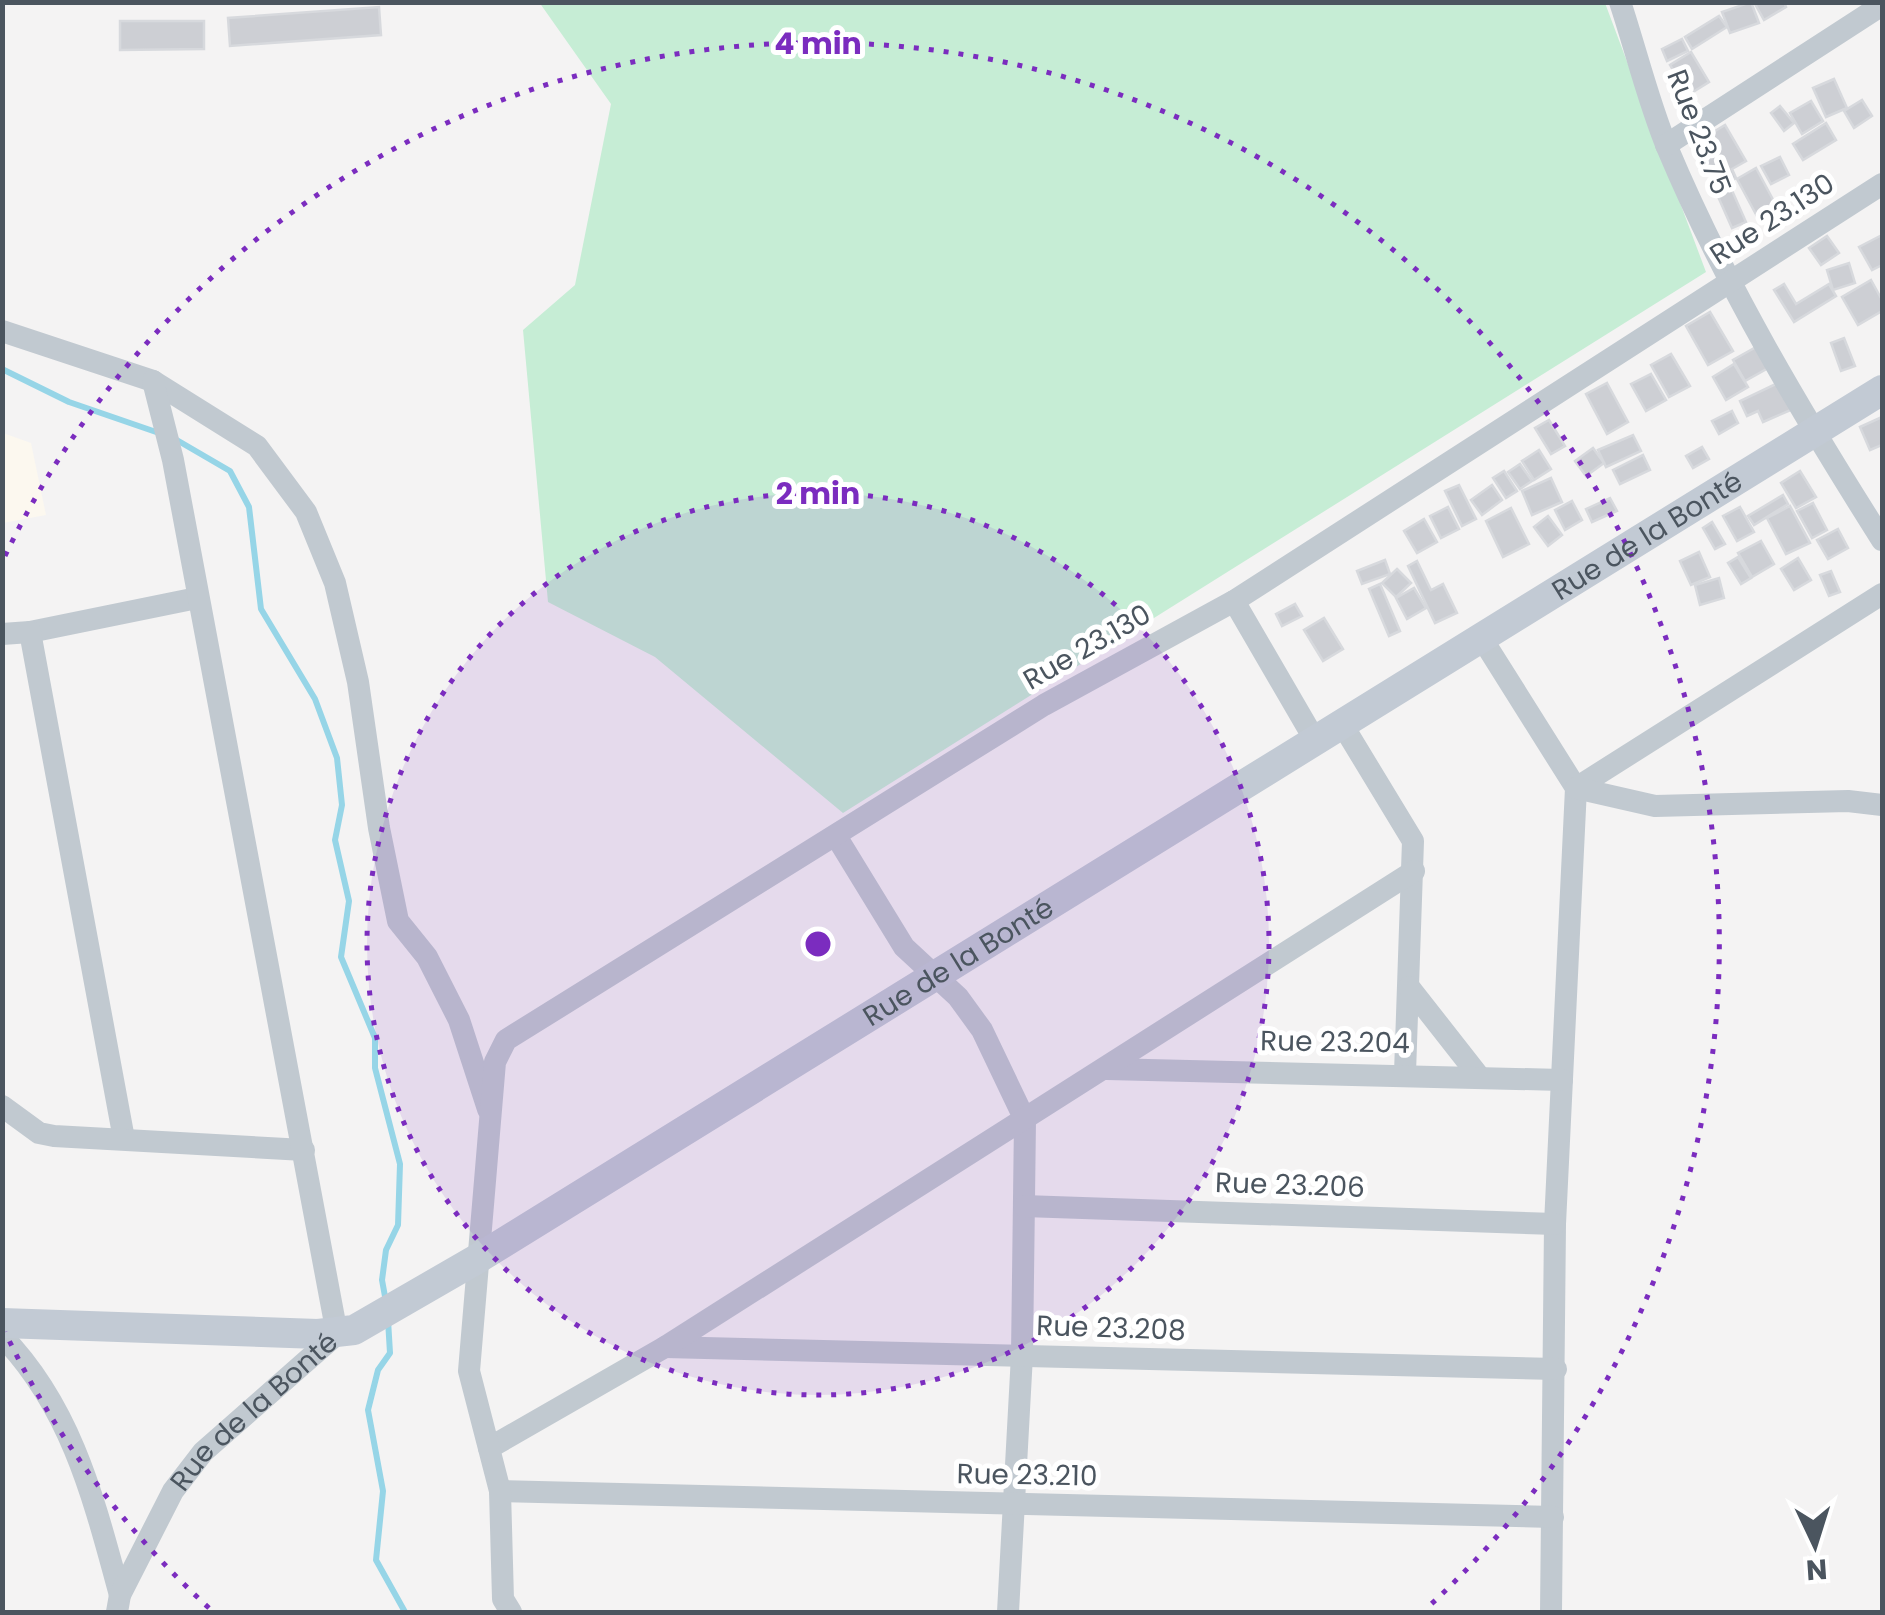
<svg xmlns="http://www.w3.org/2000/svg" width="1885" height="1615" font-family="Poppins,sans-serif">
<rect width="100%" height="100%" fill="#f4f3f3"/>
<polygon fill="#fcf8ef" points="3,433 31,443 46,515 3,523"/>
<polygon fill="#c6edd5" points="539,2 1605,3 1706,272 843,813 655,657 548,602 523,330 575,285 611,104"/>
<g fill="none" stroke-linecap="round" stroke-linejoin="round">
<g stroke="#96d5e7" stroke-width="6">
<polyline points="2,369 69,402 159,433"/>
<polyline points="175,439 230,471 249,507 261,609 315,699 337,758 342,805 335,840 349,901 341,957 375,1038 375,1068 400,1164 398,1225 386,1250 382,1280 386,1302"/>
<polyline points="388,1320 390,1353 378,1370 368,1410 383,1491 376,1560 405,1612"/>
</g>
</g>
<g fill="#cdcfd4" stroke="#d7d9dd" stroke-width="2.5">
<polygon points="1751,2 1759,23 1730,33 1722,12"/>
<polygon points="1754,2 1784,2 1786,7 1764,20"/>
<polygon points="379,7 381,35 230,46 228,18"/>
<polygon points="1719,16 1727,27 1692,49 1685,37"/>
<polygon points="120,21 204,21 204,49 120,50"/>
<polygon points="1682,39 1688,51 1667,61 1662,49"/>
<polygon points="1691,52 1709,82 1688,95 1670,65"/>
<polygon points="1834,79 1847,108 1826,117 1813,88"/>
<polygon points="1862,100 1872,116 1854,128 1844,111"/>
<polygon points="1811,101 1823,121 1802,134 1790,113"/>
<polygon points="1780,106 1794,123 1784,131 1771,113"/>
<polygon points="1826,123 1836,140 1803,160 1793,144"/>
<polygon points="1725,125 1746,161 1732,169 1736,178 1720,188 1694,144"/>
<polygon points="1780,157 1789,175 1771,184 1761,166"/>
<polygon points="1756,168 1777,207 1758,218 1737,179"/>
<polygon points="1823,175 1828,186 1807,197 1802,187"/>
<polygon points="1730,186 1746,222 1732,228 1716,192"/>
<polygon points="1882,235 1882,265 1872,270 1859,247"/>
<polygon points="1827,236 1839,253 1821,265 1809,248"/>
<polygon points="1849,263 1855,283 1833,290 1827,270"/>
<polygon points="1871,280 1882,300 1882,311 1858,325 1842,297"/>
<polygon points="1784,284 1796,304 1829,284 1836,296 1794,322 1774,290"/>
<polygon points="1710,312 1733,351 1708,365 1686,326"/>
<polygon points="1844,338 1855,366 1841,371 1831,343"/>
<polygon points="1758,346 1770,367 1745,381 1733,360"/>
<polygon points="1671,354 1690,386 1669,397 1651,365"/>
<polygon points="1734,364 1748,387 1726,400 1713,377"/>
<polygon points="1651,374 1666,400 1646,411 1631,384"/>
<polygon points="1780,382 1793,409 1763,422 1758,411 1747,416 1740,401"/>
<polygon points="1607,383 1628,422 1607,434 1586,394"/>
<polygon points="1732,411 1738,423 1719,434 1712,421"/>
<polygon points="1882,417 1882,445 1870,450 1860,427"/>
<polygon points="1549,420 1565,446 1551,454 1535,428"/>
<polygon points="1633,435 1641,451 1606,467 1598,450"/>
<polygon points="1702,447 1709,459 1693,468 1686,456"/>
<polygon points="1593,448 1604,463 1586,476 1575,461"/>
<polygon points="1539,450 1551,469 1534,480 1522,461"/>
<polygon points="1643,455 1650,470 1620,484 1613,470"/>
<polygon points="1520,464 1532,481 1520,489 1508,472"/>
<polygon points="1504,471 1517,491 1506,498 1493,478"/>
<polygon points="1800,471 1816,497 1796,508 1781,483"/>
<polygon points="1551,478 1562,502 1532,515 1522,491"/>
<polygon points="1459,485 1476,519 1462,526 1445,491"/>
<polygon points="1492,485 1502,500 1482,515 1471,500"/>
<polygon points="1783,495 1788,504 1754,525 1748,516"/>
<polygon points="1610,498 1617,511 1592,522 1586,509"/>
<polygon points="1572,501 1582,520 1565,530 1555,510"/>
<polygon points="1813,503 1827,530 1812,538 1797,511"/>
<polygon points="1790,506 1810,543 1786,554 1767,518"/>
<polygon points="1448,507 1459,529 1441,538 1430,516"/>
<polygon points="1740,507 1754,532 1737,541 1723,516"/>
<polygon points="1511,508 1529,544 1503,557 1486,521"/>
<polygon points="1548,516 1562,535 1548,546 1534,527"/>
<polygon points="1424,519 1437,542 1417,553 1404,531"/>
<polygon points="1712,522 1725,544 1715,549 1703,528"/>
<polygon points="1838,529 1848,548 1828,559 1817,540"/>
<polygon points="1761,541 1774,564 1752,577 1738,553"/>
<polygon points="1699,552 1710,577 1691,585 1680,561"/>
<polygon points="1738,557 1751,578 1741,584 1728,563"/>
<polygon points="1798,558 1811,580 1794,590 1781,569"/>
<polygon points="1385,560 1390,574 1362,584 1357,571"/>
<polygon points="1417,561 1431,590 1443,584 1457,613 1435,623 1408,566"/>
<polygon points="1397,569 1411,583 1396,597 1382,583"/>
<polygon points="1831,571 1840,592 1829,596 1820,575"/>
<polygon points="1719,578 1724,598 1700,605 1695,585"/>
<polygon points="1380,584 1400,631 1389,636 1369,589"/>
<polygon points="1414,588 1426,608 1407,619 1396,598"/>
<polygon points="1295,604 1302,616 1282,626 1276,614"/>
<polygon points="1324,618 1343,649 1323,661 1304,630"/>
</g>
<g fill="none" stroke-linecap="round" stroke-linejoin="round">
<g stroke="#c1c9d0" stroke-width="22">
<path d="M 1620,2 C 1636,50 1648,101 1667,147 C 1725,285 1802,414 1882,540"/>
<polyline points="1666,145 1882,5"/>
<polyline points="2,331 153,381 257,446 306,512 335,583 358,682 379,828 398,921 427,957 459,1020 488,1109"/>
<polyline points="1234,601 1316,742"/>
<polyline points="30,632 197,598"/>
<polyline points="2,634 30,632 124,1139"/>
<polyline points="1481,637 1576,788 1555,1224 1551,1612"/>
<polyline points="1342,724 1413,841 1405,1073"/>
<polyline points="1576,788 1882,594"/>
<polyline points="1576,788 1655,806 1848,801 1882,805"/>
<polyline points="836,836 904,947 958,997 982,1030 1025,1120 1022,1355 1008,1612"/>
<polyline points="1409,987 1478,1075"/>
<polyline points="1107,1069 1562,1080"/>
<polyline points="2,1106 39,1133 54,1136 304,1150"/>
<polyline points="1024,1206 1555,1224"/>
<path d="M 2,1336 C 72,1408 94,1500 120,1595"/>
<polyline points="665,1347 1556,1369"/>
<polyline points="489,1448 665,1347 1414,871"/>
<polyline points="500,1491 1553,1517"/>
<path id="s1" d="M 117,1612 L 120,1595 L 173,1491 L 203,1452 L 337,1334 L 173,460 L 153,381"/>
<polyline points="511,1612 503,1599 500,1491 469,1371 495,1062 506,1040 1044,705 1234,601 1882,184"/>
</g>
<path stroke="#c2cad4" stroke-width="30" id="s2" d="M 2,1323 L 318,1334 L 354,1330 L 477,1259 L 1882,390"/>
</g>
<circle cx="818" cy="944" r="451" fill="#7b2cbf" fill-opacity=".12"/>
<g fill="none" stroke="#7b2cbf" stroke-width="5" stroke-dasharray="5 10">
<circle cx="818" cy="944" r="451"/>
<path d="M209 1608A901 901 0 0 1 5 1332M5 556A901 901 0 1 1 1427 1608"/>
</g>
<g text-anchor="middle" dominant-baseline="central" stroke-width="10" stroke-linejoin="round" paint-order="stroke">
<g font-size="28" fill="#4b555f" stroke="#fff">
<text transform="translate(1699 132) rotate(69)">Rue 23.75</text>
<text transform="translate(1772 219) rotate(-33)">Rue 23.130</text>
<text stroke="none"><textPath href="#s2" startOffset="1870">Rue de la Bonté</textPath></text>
<text transform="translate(1087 647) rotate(-30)">Rue 23.130</text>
<text stroke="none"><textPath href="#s2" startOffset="1060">Rue de la Bonté</textPath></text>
<text transform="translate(1335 1042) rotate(1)">Rue 23.204</text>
<text transform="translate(1290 1185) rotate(2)">Rue 23.206</text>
<text transform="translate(1111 1328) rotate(2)">Rue 23.208</text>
<text stroke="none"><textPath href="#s1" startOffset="248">Rue de la Bonté</textPath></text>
<text transform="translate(1027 1475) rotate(1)">Rue 23.210</text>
</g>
</g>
<circle cx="818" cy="944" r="15" fill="#7b2cbf" stroke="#fff" stroke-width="5"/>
<g font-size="30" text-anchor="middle" font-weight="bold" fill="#7b2cbf" stroke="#fff" stroke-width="10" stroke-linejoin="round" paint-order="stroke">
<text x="818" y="54">4 min</text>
<text x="818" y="504">2 min</text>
</g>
<rect width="1885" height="1615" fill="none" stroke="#4b555f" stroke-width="10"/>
<g transform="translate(1815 1545) rotate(176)" stroke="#ffffff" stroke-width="8" paint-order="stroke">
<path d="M0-8L18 38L0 25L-18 38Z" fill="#4b555f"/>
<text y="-15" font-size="28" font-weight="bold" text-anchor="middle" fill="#4b555f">N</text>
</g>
</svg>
